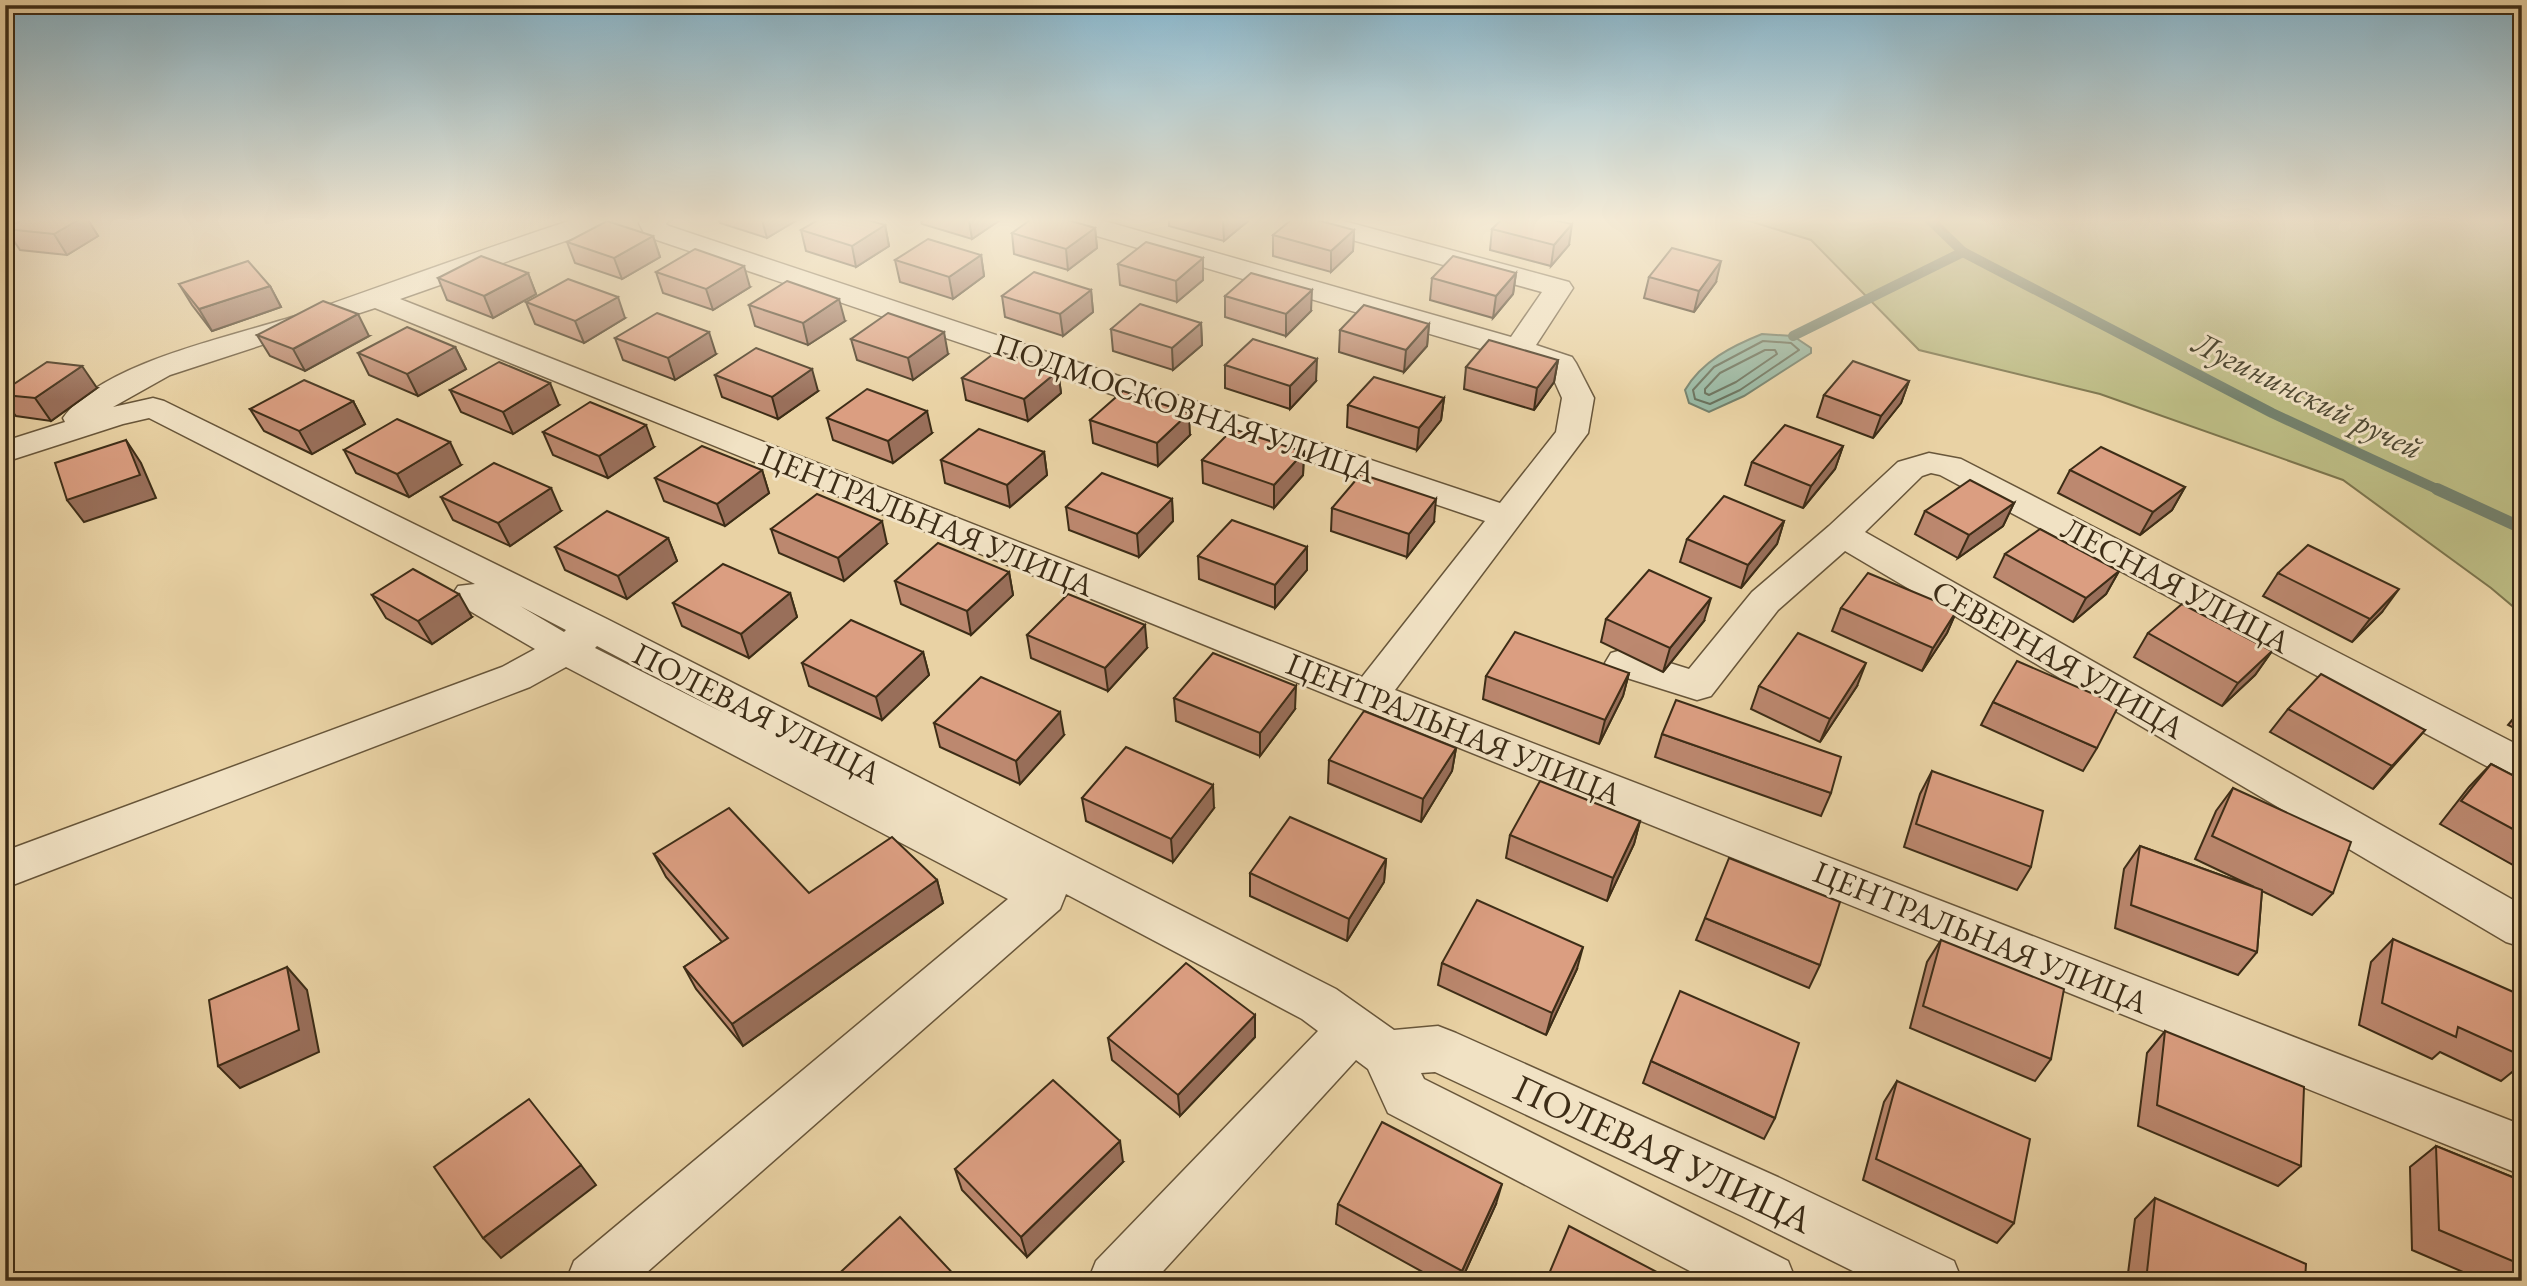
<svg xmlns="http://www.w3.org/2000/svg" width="2527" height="1286" font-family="'EB Garamond',serif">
<rect width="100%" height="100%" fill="#e9d2a4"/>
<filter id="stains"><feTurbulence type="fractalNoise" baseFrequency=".00286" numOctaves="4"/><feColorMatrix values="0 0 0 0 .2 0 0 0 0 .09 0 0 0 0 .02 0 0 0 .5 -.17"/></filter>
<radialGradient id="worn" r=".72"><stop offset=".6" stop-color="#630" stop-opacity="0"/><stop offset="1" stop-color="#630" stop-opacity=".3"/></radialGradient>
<polygon fill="#bbba82" stroke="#7c744c" stroke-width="2" points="1746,220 2522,220 2522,614 2491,588 2343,480 2100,394 1919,350 1811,240"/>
<path fill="#98b8a3" stroke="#74806b" stroke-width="2" d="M 1762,334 L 1793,336 L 1811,348 L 1811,353 L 1744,396 L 1709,412 L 1689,403 L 1685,390 C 1702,361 1732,346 1762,334 Z"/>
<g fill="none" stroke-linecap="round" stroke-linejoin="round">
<g stroke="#6a725d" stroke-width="2">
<polygon points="1763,341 1791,343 1799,350 1740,390 1710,404 1695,399 1693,390 1714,367"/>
<polygon points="1765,350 1775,350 1777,354 1736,382 1709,395 1705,393 1705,389 1720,373"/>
</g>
<g stroke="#74806b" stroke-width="10">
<polyline points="1930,220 1963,252 2272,413 2441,491"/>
<polyline points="1793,336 1963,252"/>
</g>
<polyline stroke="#74806b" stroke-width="12" points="2437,489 2522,528"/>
<g stroke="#68563a" stroke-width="3">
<g id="minor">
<path d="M 572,220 L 612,220 L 608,226 L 400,299 L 1362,677 L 1485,521 L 651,238 L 644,233 L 639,223 L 641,220 L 669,220 L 666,224 L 669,226 L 1500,503 L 1556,432 L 1562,398 L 1549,369 L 1063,226 L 1059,220 L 1101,220 L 1511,337 L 1542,292 L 1301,226 L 1297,220 L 1340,220 L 1569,282 L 1573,288 L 1536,345 L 1572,357 L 1576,363 L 1594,398 L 1588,433 L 1395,690 L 2522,1125 L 2522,1175 L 1355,706 L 375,308 L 170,375 L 113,407 L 153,398 L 164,401 L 607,619 L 1336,989 L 1394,1030 L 1438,1026 L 1456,1033 L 1780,1178 L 1954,1261 L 1962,1281 L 1873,1281 L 1742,1216 L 1435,1072 L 1421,1073 L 1424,1079 L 1788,1261 L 1796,1281 L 1709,1281 L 1388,1113 L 1368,1069 L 1356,1060 L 1154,1281 L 1088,1281 L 1096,1261 L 1318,1031 L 1302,1019 L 1066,894 L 1060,909 L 637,1281 L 566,1281 L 574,1261 L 1008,899 L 566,667 L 530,687 L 5,888 L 5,851 L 502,667 L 535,649 L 458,604 L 452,595 L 458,586 L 475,584 L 149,418 L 123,424 L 5,462 L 5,441 L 65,422 L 63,418 C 102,361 240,335 305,313 C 394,282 483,249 572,220 ZM 520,606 L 566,630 L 564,632 ZM 597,646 L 724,713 L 595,648 Z"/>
<polygon points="1929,453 1961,459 2522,747 2522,782 2507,777 1940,475 1931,473 1922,476 1865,532 2522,905 2522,947 2506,942 1845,551 1778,610 1711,696 1697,700 1611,673 1605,663 1611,653 1625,649 1689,669 1752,592 1829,526 1898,462"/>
</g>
</g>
<use href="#minor" fill="#f1e2c4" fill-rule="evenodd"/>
</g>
<g fill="#bc886f" stroke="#3d2d17" stroke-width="2">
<polygon points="22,220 88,220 98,236 67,255 20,250 6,229"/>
<polygon points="719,220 797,220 767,238 720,223"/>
<polygon points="921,220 1000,220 972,239 922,224"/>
<polygon points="1169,220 1248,220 1248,221 1224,241 1169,226"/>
<polygon points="885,225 889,246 856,267 806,251 801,230"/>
<polygon points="1095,228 1097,248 1068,270 1014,254 1012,233"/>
<polygon points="1492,229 1569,245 1551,266 1490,250"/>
<polygon points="1354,230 1353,251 1331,272 1273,256 1273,235"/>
<polygon points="653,236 660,257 622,279 575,263 567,242"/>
<polygon points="981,255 984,276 953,299 900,282 895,260"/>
<polygon points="1203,258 1203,280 1177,302 1120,285 1118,264"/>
<polygon points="656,272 750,287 713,310 663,293"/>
<polygon points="528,273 536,294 493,318 447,300 438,278"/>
<polygon points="1516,273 1513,294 1493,318 1430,300 1432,278"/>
<polygon points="1649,277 1716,282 1694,312 1644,298"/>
<polygon points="179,284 270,286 281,307 212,331 192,305"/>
<polygon points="1091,290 1093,312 1063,336 1005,317 1002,296"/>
<polygon points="1225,296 1311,311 1286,336 1225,317"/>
<polygon points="526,302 625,318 584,343 535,324"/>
<polygon points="749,305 845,321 808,345 755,326"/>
<polygon points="1201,323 1202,345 1173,370 1113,351 1111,329"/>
<polygon points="1429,324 1427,346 1404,372 1339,352 1340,330"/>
<polygon points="257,335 369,336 305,371 270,356"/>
<polygon points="615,338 716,354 675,380 623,360"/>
<polygon points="851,339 948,354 913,380 857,360"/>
<polygon points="455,347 466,369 418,396 369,375 358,353"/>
<polygon points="1558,360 1554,382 1534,410 1464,389 1466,367"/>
<polygon points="1225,365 1316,381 1290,409 1225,388"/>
<polygon points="1058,371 1061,393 1028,421 966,400 962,378"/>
<polygon points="715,375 818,391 778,419 722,397"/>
<polygon points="1909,381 1901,403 1873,438 1817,417 1824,395"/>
<polygon points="97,388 51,421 16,416 5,402 5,390"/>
<polygon points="450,390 559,405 513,434 461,412"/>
<polygon points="1444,398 1441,420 1417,450 1347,427 1348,405"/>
<polygon points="353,401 365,424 312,454 264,431 250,409"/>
<polygon points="827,418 932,433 893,463 833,440"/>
<polygon points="1090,420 1190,435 1158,466 1093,443"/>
<polygon points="543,432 654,447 608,478 553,455"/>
<polygon points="1843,446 1835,469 1803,508 1745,485 1752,462"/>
<polygon points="344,450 461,465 409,497 356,473"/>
<polygon points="1044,452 1047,475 1010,507 945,483 941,460"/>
<polygon points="1304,452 1303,475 1274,508 1203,483 1202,460"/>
<polygon points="762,470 769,493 725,526 664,501 655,478"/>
<polygon points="2070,470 2185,487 2172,510 2140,535 2058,493"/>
<polygon points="441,497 561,511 510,546 453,520"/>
<polygon points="1172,499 1173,521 1139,557 1069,530 1066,507"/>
<polygon points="2014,503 2003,526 1958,558 1915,534 1925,511"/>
<polygon points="1332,508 1434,522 1407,557 1331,531"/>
<polygon points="1784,521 1777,544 1741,588 1680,562 1687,539"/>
<polygon points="771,529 887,544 844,581 779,553"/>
<polygon points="668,538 677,561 627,599 565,570 555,547"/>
<polygon points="1307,547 1307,570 1275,608 1199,579 1198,556"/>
<polygon points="2005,554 2119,571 2106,594 2073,622 1994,577"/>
<polygon points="1009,572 1013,595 971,635 901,604 895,581"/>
<polygon points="2278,573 2382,612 2352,642 2263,596"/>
<polygon points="790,593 797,617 749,658 682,626 673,603"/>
<polygon points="372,595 472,617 432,644 386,618"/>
<polygon points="1841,608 1957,610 1947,633 1922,671 1832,631"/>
<polygon points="1606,619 1704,621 1663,672 1601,642"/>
<polygon points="2148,633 2272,651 2255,675 2222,706 2134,657"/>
<polygon points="1027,635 1147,648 1108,691 1031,658"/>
<polygon points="923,652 929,675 882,720 809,686 802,663"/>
<polygon points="1629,673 1623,696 1599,744 1483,699 1486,676"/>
<polygon points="1759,686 1857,686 1820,742 1751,709"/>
<polygon points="1174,698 1295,709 1260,756 1176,721"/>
<polygon points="1993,702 2097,748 2083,771 1981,725"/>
<polygon points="2522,708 2522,732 2508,725"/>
<polygon points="2288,709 2425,730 2373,789 2270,732"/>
<polygon points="934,723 1064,735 1020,784 940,747"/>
<polygon points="1662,734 1831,793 1821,816 1655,757"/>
<polygon points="1456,748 1452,771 1421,822 1328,783 1329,760"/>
<polygon points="2491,764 2522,780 2522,870 2440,824 2469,787"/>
<polygon points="1932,771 2031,867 2017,890 1904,847 1920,794"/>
<polygon points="2233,788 2333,893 2312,915 2262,891 2257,952 2238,975 2115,928 2124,869 2140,846 2254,887 2195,859 2216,811"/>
<polygon points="1082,798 1214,808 1173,862 1086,821"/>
<polygon points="1640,821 1634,844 1607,901 1506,858 1510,835"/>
<polygon points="654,854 809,893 937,880 943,903 743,1046 696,989 684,967 722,942 666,877"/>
<polygon points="1386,859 1384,882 1347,941 1250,896 1250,873"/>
<polygon points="1705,918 1820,965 1809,988 1696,940"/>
<polygon points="2393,939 2516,1022 2522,1024 2522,1064 2501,1081 2440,1052 2432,1059 2359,1025 2371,962"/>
<polygon points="1941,940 2051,1059 2035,1081 1910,1028 1927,962"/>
<polygon points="1442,963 1577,969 1546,1035 1438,985"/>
<polygon points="1255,1015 1255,1037 1180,1116 1112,1060 1108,1038"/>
<polygon points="2165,1031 2301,1166 2278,1186 2138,1126 2147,1053"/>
<polygon points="1651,1061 1775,1118 1764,1139 1643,1083"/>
<polygon points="1897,1081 2014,1223 1997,1243 1863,1180 1884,1102"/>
<polygon points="2436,1146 2522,1181 2522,1281 2484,1281 2412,1250 2410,1167"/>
<polygon points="1123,1162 1027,1257 962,1190 955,1169"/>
<polygon points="2155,1198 2305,1281 2127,1281 2135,1219"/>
<polygon points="1338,1204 1496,1204 1461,1281 1439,1281 1336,1224"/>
</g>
<g fill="#996f5a" stroke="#3d2d17" stroke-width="2">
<polygon points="78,220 88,220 98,236 67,255 54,234"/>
<polygon points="762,220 797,220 767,238"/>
<polygon points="969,220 1000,220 972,239"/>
<polygon points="1223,220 1248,220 1248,221 1224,241"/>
<polygon points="1572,224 1569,245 1551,266 1554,245"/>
<polygon points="885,225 889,246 856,267 852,246"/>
<polygon points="1095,228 1097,248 1068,270 1066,249"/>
<polygon points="1354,230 1353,251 1331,272 1331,251"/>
<polygon points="653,236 660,257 622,279 614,258"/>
<polygon points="981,255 984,276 953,299 949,277"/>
<polygon points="1203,258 1203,280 1177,302 1176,281"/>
<polygon points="1721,261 1716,282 1694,312 1699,291"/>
<polygon points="744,266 750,287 713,310 706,289"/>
<polygon points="528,273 536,294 493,318 484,296"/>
<polygon points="1516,273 1513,294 1493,318 1496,296"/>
<polygon points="270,286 281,307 212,331 199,309"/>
<polygon points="1091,290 1093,312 1063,336 1060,314"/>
<polygon points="1312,290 1311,311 1286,336 1286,314"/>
<polygon points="5,292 13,304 5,309"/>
<polygon points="618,297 625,318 584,343 575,321"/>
<polygon points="839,299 845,321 808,345 803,323"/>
<polygon points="358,314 369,336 305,371 293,349"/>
<polygon points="1201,323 1202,345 1173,370 1172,348"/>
<polygon points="1429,324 1427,346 1404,372 1406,350"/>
<polygon points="709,332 716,354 675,380 668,358"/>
<polygon points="944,332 948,354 913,380 908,358"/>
<polygon points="455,347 466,369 418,396 407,374"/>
<polygon points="1317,359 1316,381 1290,409 1290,386"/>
<polygon points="1558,360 1554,382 1534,410 1537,388"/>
<polygon points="82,366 97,388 51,421 35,398"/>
<polygon points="812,369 818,391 778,419 772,397"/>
<polygon points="1058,371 1061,393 1028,421 1024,399"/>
<polygon points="1909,381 1901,403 1873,438 1881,416"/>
<polygon points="550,383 559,405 513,434 503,412"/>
<polygon points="1444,398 1441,420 1417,450 1419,428"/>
<polygon points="353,401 365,424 312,454 299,431"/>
<polygon points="927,411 932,433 893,463 888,441"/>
<polygon points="1189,413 1190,435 1158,466 1157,443"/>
<polygon points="646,425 654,447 608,478 599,456"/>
<polygon points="126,440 141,463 156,498 84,522 67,500"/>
<polygon points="450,442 461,465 409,497 397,474"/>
<polygon points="1843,446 1835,469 1803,508 1811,486"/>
<polygon points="1044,452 1047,475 1010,507 1007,485"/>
<polygon points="1304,452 1303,475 1274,508 1274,485"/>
<polygon points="762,470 769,493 725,526 717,504"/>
<polygon points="2185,487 2172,510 2140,535 2153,512"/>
<polygon points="551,488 561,511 510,546 498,523"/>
<polygon points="1172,499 1173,521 1139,557 1137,534"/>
<polygon points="1436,499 1434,522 1407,557 1409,534"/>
<polygon points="2014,503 2003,526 1958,558 1969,535"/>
<polygon points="882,521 887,544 844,581 838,558"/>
<polygon points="1784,521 1777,544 1741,588 1748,565"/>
<polygon points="668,538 677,561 627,599 618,576"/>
<polygon points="1307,547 1307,570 1275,608 1275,585"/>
<polygon points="2119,571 2106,594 2073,622 2086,598"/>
<polygon points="1009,572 1013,595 971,635 967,611"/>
<polygon points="2399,589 2382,612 2352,642 2370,619"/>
<polygon points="790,593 797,617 749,658 741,634"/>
<polygon points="459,594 472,617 432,644 418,621"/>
<polygon points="1711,598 1704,621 1663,672 1670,648"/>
<polygon points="1957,610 1947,633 1922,671 1933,648"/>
<polygon points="1145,625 1147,648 1108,691 1105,668"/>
<polygon points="2272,651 2255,675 2222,706 2238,683"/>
<polygon points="923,652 929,675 882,720 876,697"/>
<polygon points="1866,663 1857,686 1820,742 1830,719"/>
<polygon points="1629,673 1623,696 1599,744 1605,720"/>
<polygon points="1296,686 1295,709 1260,756 1260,733"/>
<polygon points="1060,712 1064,735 1020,784 1016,761"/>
<polygon points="2425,730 2405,753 2373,789 2392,766"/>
<polygon points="1456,748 1452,771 1421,822 1423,799"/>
<polygon points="1213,785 1214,808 1173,862 1171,839"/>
<polygon points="1640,821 1634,844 1607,901 1613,878"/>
<polygon points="1386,859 1384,882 1347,941 1349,919"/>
<polygon points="937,880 943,903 743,1046 732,1024"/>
<polygon points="1583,947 1577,969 1546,1035 1552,1013"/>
<polygon points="287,967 307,990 319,1052 240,1088 218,1066"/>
<polygon points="1255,1015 1255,1037 1180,1116 1178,1095"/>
<polygon points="1120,1141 1123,1162 1027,1257 1021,1237"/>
<polygon points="581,1165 596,1185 501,1258 483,1238"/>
<polygon points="1502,1184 1496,1204 1461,1281 1459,1281 1462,1271"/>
</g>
<g fill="#db9e81" stroke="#3d2d17" stroke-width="2">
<polygon points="22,220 78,220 54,234 6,229"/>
<polygon points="818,220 868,220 885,225 852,246 801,230"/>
<polygon points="1030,220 1068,220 1095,228 1066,249 1012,233"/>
<polygon points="1291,220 1317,220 1354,230 1331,251 1273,235"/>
<polygon points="1501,220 1554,220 1572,224 1554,245 1492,229"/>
<polygon points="607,221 653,236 614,258 567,242"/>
<polygon points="928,239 981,255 949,277 895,260"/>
<polygon points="1146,242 1203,258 1176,281 1118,264"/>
<polygon points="1672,248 1721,261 1699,291 1649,277"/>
<polygon points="695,249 744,266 706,289 656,272"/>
<polygon points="481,256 528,273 484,296 438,278"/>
<polygon points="1453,256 1516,273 1496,296 1432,278"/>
<polygon points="248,261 270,286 199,309 179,284"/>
<polygon points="1034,272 1091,290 1060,314 1002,296"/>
<polygon points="1251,273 1312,290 1286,314 1225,296"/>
<polygon points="568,279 618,297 575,321 526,302"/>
<polygon points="787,281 839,299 803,323 749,305"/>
<polygon points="323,301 358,314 293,349 257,335"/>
<polygon points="1140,304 1201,323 1172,348 1111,329"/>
<polygon points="1364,305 1429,324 1406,350 1340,330"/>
<polygon points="657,313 709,332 668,358 615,338"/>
<polygon points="888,313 944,332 908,358 851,339"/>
<polygon points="407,327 455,347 407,374 358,353"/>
<polygon points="1253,339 1317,359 1290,386 1225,365"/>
<polygon points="1489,340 1558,360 1537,388 1466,367"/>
<polygon points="756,348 812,369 772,397 715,375"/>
<polygon points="997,351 1058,371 1024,399 962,378"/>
<polygon points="1853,361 1909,381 1881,416 1824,395"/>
<polygon points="47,362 82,366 35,398 5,395 5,390"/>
<polygon points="499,362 550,383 503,412 450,390"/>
<polygon points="1374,377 1444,398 1419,428 1348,405"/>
<polygon points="304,380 353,401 299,431 250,409"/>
<polygon points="867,389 927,411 888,441 827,418"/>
<polygon points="1123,391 1189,413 1157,443 1090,420"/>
<polygon points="590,402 646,425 599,456 543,432"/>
<polygon points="397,419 450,442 397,474 344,450"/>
<polygon points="1785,425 1843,446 1811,486 1752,462"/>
<polygon points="979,429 1044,452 1007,485 941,460"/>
<polygon points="1233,429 1304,452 1274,485 1202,460"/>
<polygon points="126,440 140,475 67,500 55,463"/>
<polygon points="702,446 762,470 717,504 655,478"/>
<polygon points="2101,447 2185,487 2153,512 2070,470"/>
<polygon points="494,463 551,488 498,523 441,497"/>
<polygon points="1102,473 1172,499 1137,534 1066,507"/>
<polygon points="1361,474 1436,499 1409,534 1332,508"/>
<polygon points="1970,480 2014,503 1969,535 1925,511"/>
<polygon points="817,494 882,521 838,558 771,529"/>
<polygon points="1724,496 1784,521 1748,565 1687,539"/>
<polygon points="607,511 668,538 618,576 555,547"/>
<polygon points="1232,520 1307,547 1275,585 1198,556"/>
<polygon points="2040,529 2119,571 2086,598 2005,554"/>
<polygon points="938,543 1009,572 967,611 895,581"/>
<polygon points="2308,545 2399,589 2370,619 2278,573"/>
<polygon points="723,564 790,593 741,634 673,603"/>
<polygon points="413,569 459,594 418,621 372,595"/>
<polygon points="1649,570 1711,598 1670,648 1606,619"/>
<polygon points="1868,573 1957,610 1933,648 1841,608"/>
<polygon points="1068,594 1145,625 1105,668 1027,635"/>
<polygon points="2182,604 2272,651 2238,683 2148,633"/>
<polygon points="851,620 923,652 876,697 802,663"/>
<polygon points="1515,632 1629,673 1605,720 1486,676"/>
<polygon points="1798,633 1866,663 1830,719 1759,686"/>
<polygon points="1213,653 1296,686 1260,733 1174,698"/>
<polygon points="2017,661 2119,705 2097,748 1993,702"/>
<polygon points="2321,674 2425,730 2392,766 2288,709"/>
<polygon points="981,677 1060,712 1016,761 934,723"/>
<polygon points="1676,700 1841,757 1831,793 1662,734"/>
<polygon points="1364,711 1456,748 1423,799 1329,760"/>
<polygon points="1126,747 1213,785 1171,839 1082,798"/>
<polygon points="2491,764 2522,780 2522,834 2461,801"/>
<polygon points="1932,771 2043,811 2031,867 1916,824"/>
<polygon points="1540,781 1640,821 1613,878 1510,835"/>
<polygon points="2233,788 2351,842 2333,893 2212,836"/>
<polygon points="729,808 809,893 892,837 937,880 732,1024 684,967 728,938 654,854"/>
<polygon points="1290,817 1386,859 1349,919 1250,873"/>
<polygon points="2140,846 2262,890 2257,952 2131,905"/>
<polygon points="1729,858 1840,902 1820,965 1705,918"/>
<polygon points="1477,900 1583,947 1552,1013 1442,963"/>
<polygon points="2393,939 2518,994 2516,1022 2522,1024 2522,1056 2458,1027 2456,1037 2382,1003"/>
<polygon points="1941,940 2064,989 2051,1059 1923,1006"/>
<polygon points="1186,963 1255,1015 1178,1095 1108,1038"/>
<polygon points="287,967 299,1030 218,1066 209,1000"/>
<polygon points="1680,991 1799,1043 1775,1118 1651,1061"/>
<polygon points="2165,1031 2304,1087 2301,1166 2157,1105"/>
<polygon points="1053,1080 1120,1141 1021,1237 955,1169"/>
<polygon points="1897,1081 2030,1139 2014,1223 1876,1159"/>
<polygon points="529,1099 581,1165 483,1238 434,1167"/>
<polygon points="1382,1122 1502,1184 1462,1271 1338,1204"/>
<polygon points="2436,1146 2522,1181 2522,1265 2439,1230"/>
<polygon points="2155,1198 2306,1264 2305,1281 2146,1281"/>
<polygon points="900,1217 960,1281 831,1281"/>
<polygon points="1569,1226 1674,1281 1546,1281"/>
</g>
<linearGradient id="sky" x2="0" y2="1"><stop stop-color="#88b6cc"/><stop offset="0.55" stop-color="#f5ebd6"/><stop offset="1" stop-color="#f5ebd6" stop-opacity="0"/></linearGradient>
<rect width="2527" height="400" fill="url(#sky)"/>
<g text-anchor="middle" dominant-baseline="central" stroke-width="6" stroke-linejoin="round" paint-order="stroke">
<g font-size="32" fill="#3d2d17" stroke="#f1e2c4">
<text transform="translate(1185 408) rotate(19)">ПОДМОСКОВНАЯ УЛИЦА</text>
<text transform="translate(927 520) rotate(22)">ЦЕНТРАЛЬНАЯ УЛИЦА</text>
<text transform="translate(2176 585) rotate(28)">ЛЕСНАЯ УЛИЦА</text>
<text transform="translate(2058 659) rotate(30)">СЕВЕРНАЯ УЛИЦА</text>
<text transform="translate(757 713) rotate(27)">ПОЛЕВАЯ УЛИЦА</text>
<text transform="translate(1454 729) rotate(22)">ЦЕНТРАЛЬНАЯ УЛИЦА</text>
<text transform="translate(1981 937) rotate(22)">ЦЕНТРАЛЬНАЯ УЛИЦА</text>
</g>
<g font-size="33" font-style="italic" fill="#4f4933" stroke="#f1e2c4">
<text transform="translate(2308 395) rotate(26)">Лугининский ручей</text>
</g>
<g font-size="38" fill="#3d2d17" stroke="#f1e2c4">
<text transform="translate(1663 1153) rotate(25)">ПОЛЕВАЯ УЛИЦА</text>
</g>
</g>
<rect width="2527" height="1286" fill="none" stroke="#e9d2a4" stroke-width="28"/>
<rect x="7" y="7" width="2513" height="1272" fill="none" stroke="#3d2d17" stroke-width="3.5"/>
<rect x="14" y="14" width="2499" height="1258" fill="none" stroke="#3d2d17" stroke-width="2"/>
<rect width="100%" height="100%" filter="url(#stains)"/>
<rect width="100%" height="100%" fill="url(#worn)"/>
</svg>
